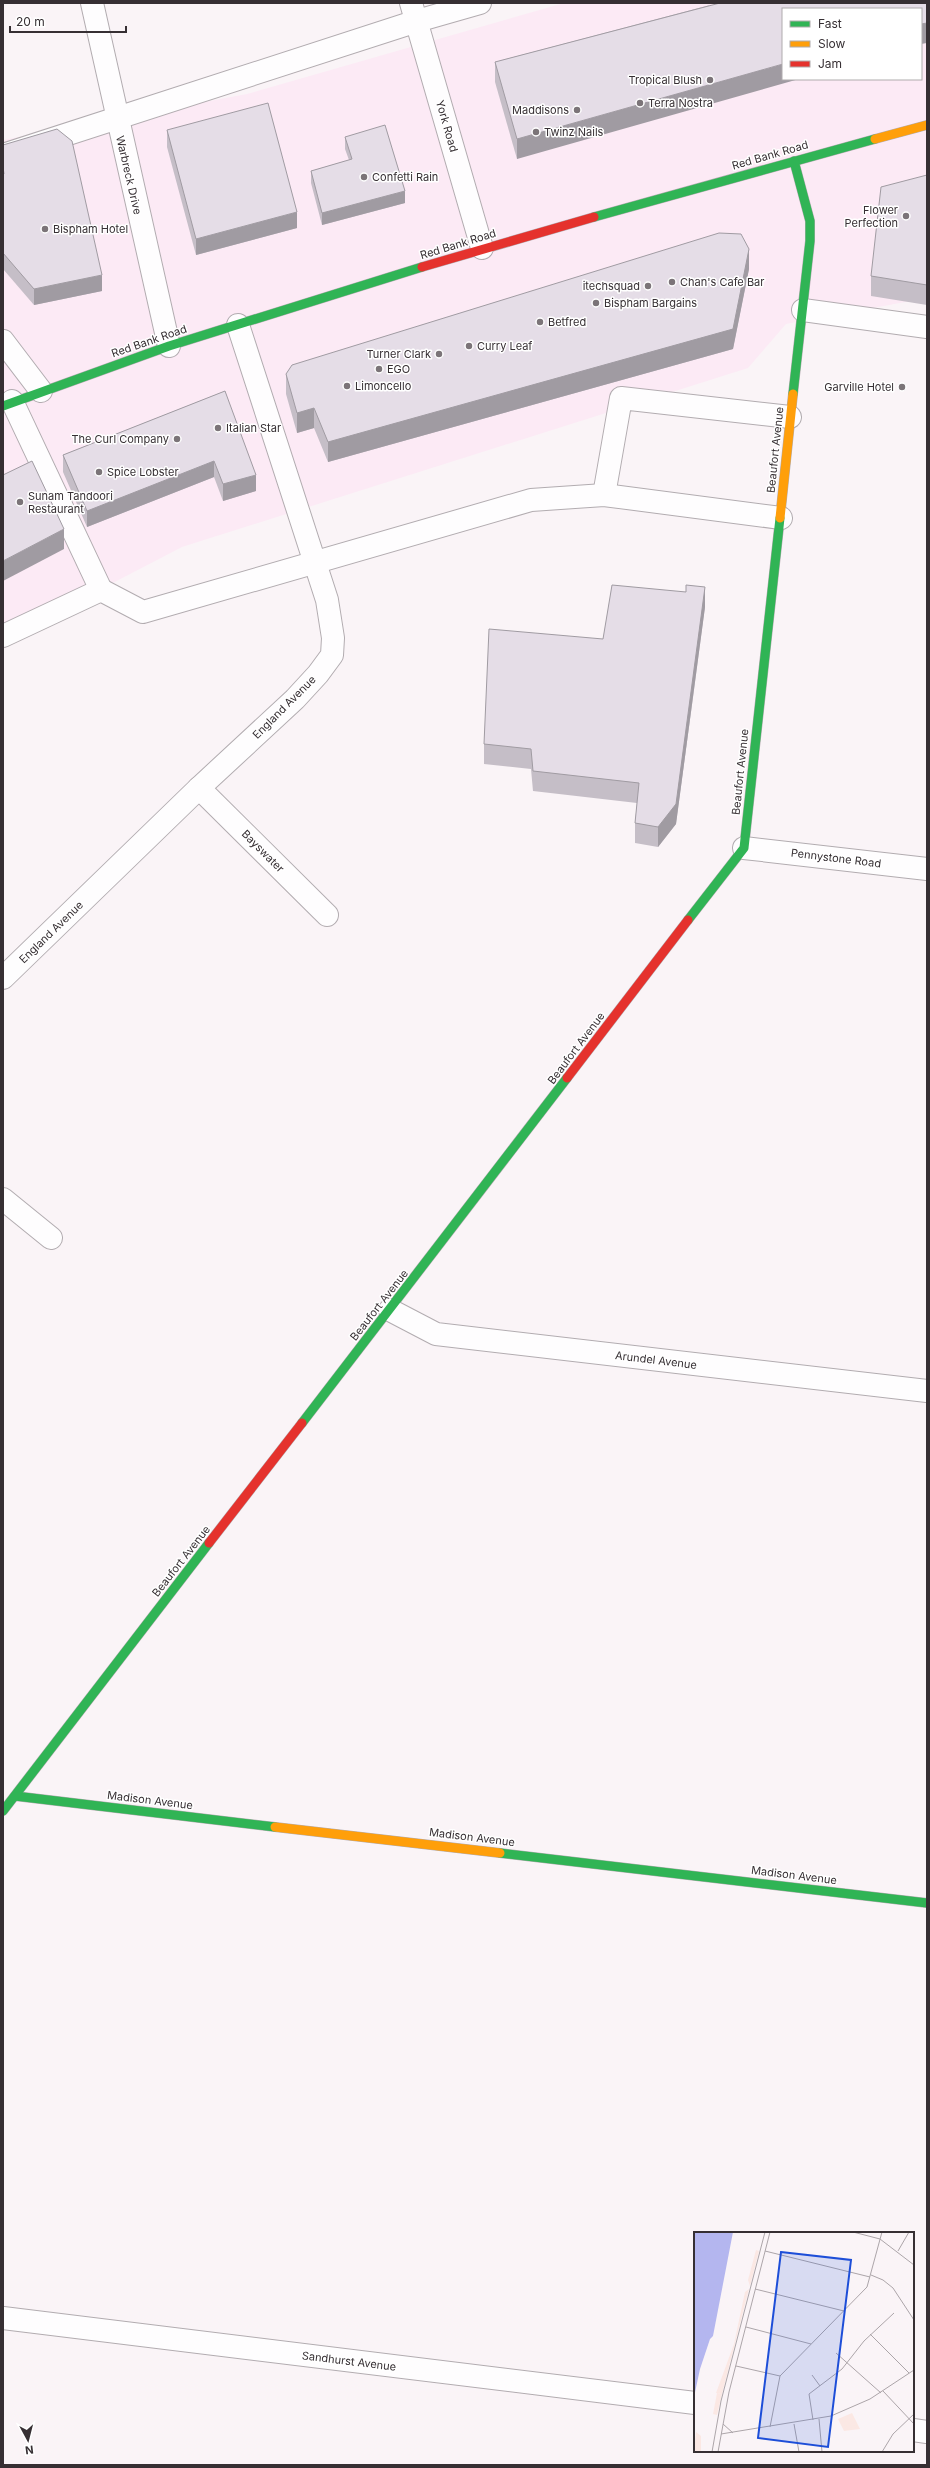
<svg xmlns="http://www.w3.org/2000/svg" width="930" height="2468" font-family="Inter,sans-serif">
<rect width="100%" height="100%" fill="#faf4f7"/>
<path fill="#fceaf5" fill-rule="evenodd" d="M 564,3 L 927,3 L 927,298 L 786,324 L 748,368 L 182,547 L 3,640 L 3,140 L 247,94 ZM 783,9 L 921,9 L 921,79 L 783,79 Z"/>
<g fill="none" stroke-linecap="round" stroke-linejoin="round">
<g stroke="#b2acb0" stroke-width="24">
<g id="lane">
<polyline points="3,155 417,21 480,3"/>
<polyline points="803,310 927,327"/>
<polyline points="3,341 41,391"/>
<polyline points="12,401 101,590"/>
<polyline points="604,495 621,398 790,417"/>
<polyline points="3,636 101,590 143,612 531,500 604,495 781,518"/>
</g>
</g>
<g stroke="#b2acb0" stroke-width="24">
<g id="street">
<polyline points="92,3 169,346"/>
<polyline points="411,3 482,248"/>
<polyline points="199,788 327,915"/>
<polyline points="744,848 927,869"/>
<polyline points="3,978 199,788 295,699 318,674 332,655 333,638 327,600 238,325"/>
<polyline points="3,1199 51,1238"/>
<polyline points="390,1310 436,1334 927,1391"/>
<polyline points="3,2318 695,2403"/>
<polyline points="913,2430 927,2432"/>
</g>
</g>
<g stroke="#b2acb0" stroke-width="10">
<g id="fast">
<polyline points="594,217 875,139"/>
<polyline points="793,394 810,241 810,221 794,161"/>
<polyline points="3,406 169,346 422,267"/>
<polyline points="688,920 744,848 780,518"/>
<polyline points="302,1423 567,1078"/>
<polyline points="15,1796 275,1827"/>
<polyline points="3,1811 209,1543"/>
<polyline points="500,1853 927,1903"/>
</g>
</g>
<g stroke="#b2acb0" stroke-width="10">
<g id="slow">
<polyline points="875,139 927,125"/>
<polyline points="780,518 793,394"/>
<polyline points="275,1827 500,1853"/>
</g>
</g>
<g stroke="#b2acb0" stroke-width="10">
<g id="jam">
<polyline points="422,267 594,217"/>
<polyline points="567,1078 688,920"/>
<polyline points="209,1543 302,1423"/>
</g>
</g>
<use href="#lane" stroke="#fefdfe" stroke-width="22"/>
<use href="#street" stroke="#fefdfe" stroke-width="22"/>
<use href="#fast" stroke="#30b455" stroke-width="9"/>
<use href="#slow" stroke="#ff9f0a" stroke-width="9"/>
<use href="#jam" stroke="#e5322d" stroke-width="9"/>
</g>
<g fill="#c5bec7">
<polygon points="710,5 517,159 495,82 495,62"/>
<polygon points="167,130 297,228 196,255 167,147"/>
<polygon points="345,137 405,203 322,225 311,183 311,171 349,160 345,149"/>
<polygon points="3,145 102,291 34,305 3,269"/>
<polygon points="927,175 927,305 871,296 871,276"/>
<polygon points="749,269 733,349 328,462 314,428 297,433 286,394 286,374"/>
<polygon points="225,391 256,491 223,501 214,477 87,527 63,472 63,455"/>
<polygon points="705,607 676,824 658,847 635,843 635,823 637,803 533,791 531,769 484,764 484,744 603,639"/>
</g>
<g fill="#a09ba2">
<polygon points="927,23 927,43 921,44 921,24"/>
<polygon points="783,64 783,79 799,79 517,159 517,139"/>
<polygon points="405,191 405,203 322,225 322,213"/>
<polygon points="297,212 297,228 196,255 196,239"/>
<polygon points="749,249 749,269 733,349 328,462 328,442"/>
<polygon points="102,275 102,291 34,305 34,289"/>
<polygon points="314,408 314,428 297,433 297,413"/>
<polygon points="214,461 214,477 87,527 87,511"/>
<polygon points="256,475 256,491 223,501 223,484"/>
<polygon points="64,529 64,549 3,581 3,561"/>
<polygon points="705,587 705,607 676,824 658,847 658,827"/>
</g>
<g fill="#e5dde7" stroke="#a09ba2">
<polygon points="720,3 927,3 927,23 921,24 921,9 783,9 783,64 517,139 495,62"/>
<polygon points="268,103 297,212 196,239 167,130"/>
<polygon points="385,125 405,191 322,213 311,171 352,159 345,137"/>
<polygon points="57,129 72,141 102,275 34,289 3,253 3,174 4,174 3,167 3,145"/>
<polygon points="927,175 927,285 871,276 881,187"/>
<polygon points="719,233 741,234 749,249 733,329 328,442 314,408 297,413 286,374 292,365"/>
<polygon points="225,391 256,475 223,484 214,461 87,511 63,455"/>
<polygon points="32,461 64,529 3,561 3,475"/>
<polygon points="612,585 686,592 686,585 705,587 676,804 658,827 635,823 639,783 533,771 531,749 484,744 489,629 603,639"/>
</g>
<g fill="#7b7478" stroke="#fff" stroke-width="1.5">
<circle cx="710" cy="80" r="4"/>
<circle cx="640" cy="103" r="4"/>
<circle cx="577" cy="110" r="4"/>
<circle cx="536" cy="132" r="4"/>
<circle cx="364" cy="177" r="4"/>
<circle cx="906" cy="216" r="4"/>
<circle cx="45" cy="229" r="4"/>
<circle cx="672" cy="282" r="4"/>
<circle cx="648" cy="286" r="4"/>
<circle cx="596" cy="303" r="4"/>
<circle cx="540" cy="322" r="4"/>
<circle cx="469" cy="346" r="4"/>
<circle cx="439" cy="354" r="4"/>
<circle cx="379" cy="369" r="4"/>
<circle cx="347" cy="386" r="4"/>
<circle cx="902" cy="387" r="4"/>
<circle cx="218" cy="428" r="4"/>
<circle cx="177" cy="439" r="4"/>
<circle cx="99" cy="472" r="4"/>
<circle cx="20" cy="502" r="4"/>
</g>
<g text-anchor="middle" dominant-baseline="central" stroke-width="3" stroke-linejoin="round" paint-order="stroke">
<g font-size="11" fill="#362f33" stroke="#fff" text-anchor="start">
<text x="702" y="80" text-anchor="end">Tropical Blush</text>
<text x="648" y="103">Terra Nostra</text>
<text x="569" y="110" text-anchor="end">Maddisons</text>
<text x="544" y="132">Twinz Nails</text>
<text x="372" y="177">Confetti Rain</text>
<text x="898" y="210" text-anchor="end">Flower<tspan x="898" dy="13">Perfection</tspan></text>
<text x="53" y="229">Bispham Hotel</text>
<text x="680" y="282">Chan's Cafe Bar</text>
<text x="640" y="286" text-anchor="end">itechsquad</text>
<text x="604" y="303">Bispham Bargains</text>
<text x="548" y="322">Betfred</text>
<text x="477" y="346">Curry Leaf</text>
<text x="431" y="354" text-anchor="end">Turner Clark</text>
<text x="387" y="369">EGO</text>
<text x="355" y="386">Limoncello</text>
<text x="894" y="387" text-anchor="end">Garville Hotel</text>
<text x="226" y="428">Italian Star</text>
<text x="169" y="439" text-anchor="end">The Curl Company</text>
<text x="107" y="472">Spice Lobster</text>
<text x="28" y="496">Sunam Tandoori<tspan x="28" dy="13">Restaurant</tspan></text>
</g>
<g font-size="11" fill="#362f33" stroke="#fff">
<text transform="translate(447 126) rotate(74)">York Road</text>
<text transform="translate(770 155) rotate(-16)">Red Bank Road</text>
<text transform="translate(129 175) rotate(77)">Warbreck Drive</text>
<text transform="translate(458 244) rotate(-17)">Red Bank Road</text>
<text transform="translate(149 341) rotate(-19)">Red Bank Road</text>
<text transform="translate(775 450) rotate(-84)">Beaufort Avenue</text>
<text transform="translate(284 707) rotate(-45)">England Avenue</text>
<text transform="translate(740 772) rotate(-84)">Beaufort Avenue</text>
<text transform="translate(263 851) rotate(45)">Bayswater</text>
<text transform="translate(836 858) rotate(7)">Pennystone Road</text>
<text transform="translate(51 932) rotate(-44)">England Avenue</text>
<text transform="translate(576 1048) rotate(-53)">Beaufort Avenue</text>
<text transform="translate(379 1305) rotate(-52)">Beaufort Avenue</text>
<text transform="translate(656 1360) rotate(7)">Arundel Avenue</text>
<text transform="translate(181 1561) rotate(-52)">Beaufort Avenue</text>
<text transform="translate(150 1800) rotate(7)">Madison Avenue</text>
<text transform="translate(472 1837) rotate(7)">Madison Avenue</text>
<text transform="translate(794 1875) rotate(7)">Madison Avenue</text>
<text transform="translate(349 2361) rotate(7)">Sandhurst Avenue</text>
</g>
</g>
<g transform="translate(694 2232)">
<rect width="220" height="220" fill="#faf4f7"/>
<path d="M 62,18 L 65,19 L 56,54 L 54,48 ZM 55,57 L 28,162 L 22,161 L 40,112 L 51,60 ZM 2,200 L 7,204 L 7,220 L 0,220 Z" fill="#fbe8e4"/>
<path d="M 23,161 L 28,162 L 23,183 L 19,182 Z" fill="#fbe8e4"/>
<path d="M 158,181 L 166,197 L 150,199 L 144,187 Z" fill="#fbe8e4"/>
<path d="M 0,0 L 39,0 L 19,104 L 16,107 L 6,137 L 0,165 Z" fill="#b4b6ef"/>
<path fill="none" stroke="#aca5a9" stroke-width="1" d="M 159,0 L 186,7 L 220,33M 71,19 L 176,45M 204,19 L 215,0M 177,43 L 189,48 L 199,56 L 220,88M 61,57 L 150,79M 52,95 L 117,112M 176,102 L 215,141M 142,121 L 187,161M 42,134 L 86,144M 118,143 L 126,154M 189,159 L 220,192M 125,187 L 128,220M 119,188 L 115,162 L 148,137 L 170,109 L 200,81M 29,192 L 39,201M 100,192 L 105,220M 76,195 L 86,144 L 173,55 L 188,0M 27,202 L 137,184 L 176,167 L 220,138M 18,220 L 27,169 L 71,0M 24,220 L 35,160 L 76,0M 188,220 L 199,202 L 220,182"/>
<path fill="#1d4ed8" fill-opacity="0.15" stroke="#1d4ed8" stroke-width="2" d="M 87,20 L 157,28 L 134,215 L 64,206 Z"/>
<rect width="220" height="220" fill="none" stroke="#362f33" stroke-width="2"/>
</g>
<rect width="930" height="2468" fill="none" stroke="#362f33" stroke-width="8"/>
<rect x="782" y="8" width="140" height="72" fill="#ffffff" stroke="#afacad"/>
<rect x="790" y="21" width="20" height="6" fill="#30b455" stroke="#afacad"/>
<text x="818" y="28" font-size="12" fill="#362f33">Fast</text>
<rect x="790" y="41" width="20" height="6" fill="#ff9f0a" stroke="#afacad"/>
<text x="818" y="48" font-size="12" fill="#362f33">Slow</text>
<rect x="790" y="61" width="20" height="6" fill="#e5322d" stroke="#afacad"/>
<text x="818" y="68" font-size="12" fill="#362f33">Jam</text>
<g transform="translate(28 2440) rotate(173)" stroke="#ffffff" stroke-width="3" paint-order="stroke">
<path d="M0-3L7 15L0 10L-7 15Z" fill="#362f33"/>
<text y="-6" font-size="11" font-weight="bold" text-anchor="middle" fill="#362f33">N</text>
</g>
<path d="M10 26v6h116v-6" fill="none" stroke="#362f33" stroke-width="2"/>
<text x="16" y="26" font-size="12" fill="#362f33" stroke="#ffffff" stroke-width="3" paint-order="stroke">20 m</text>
</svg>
